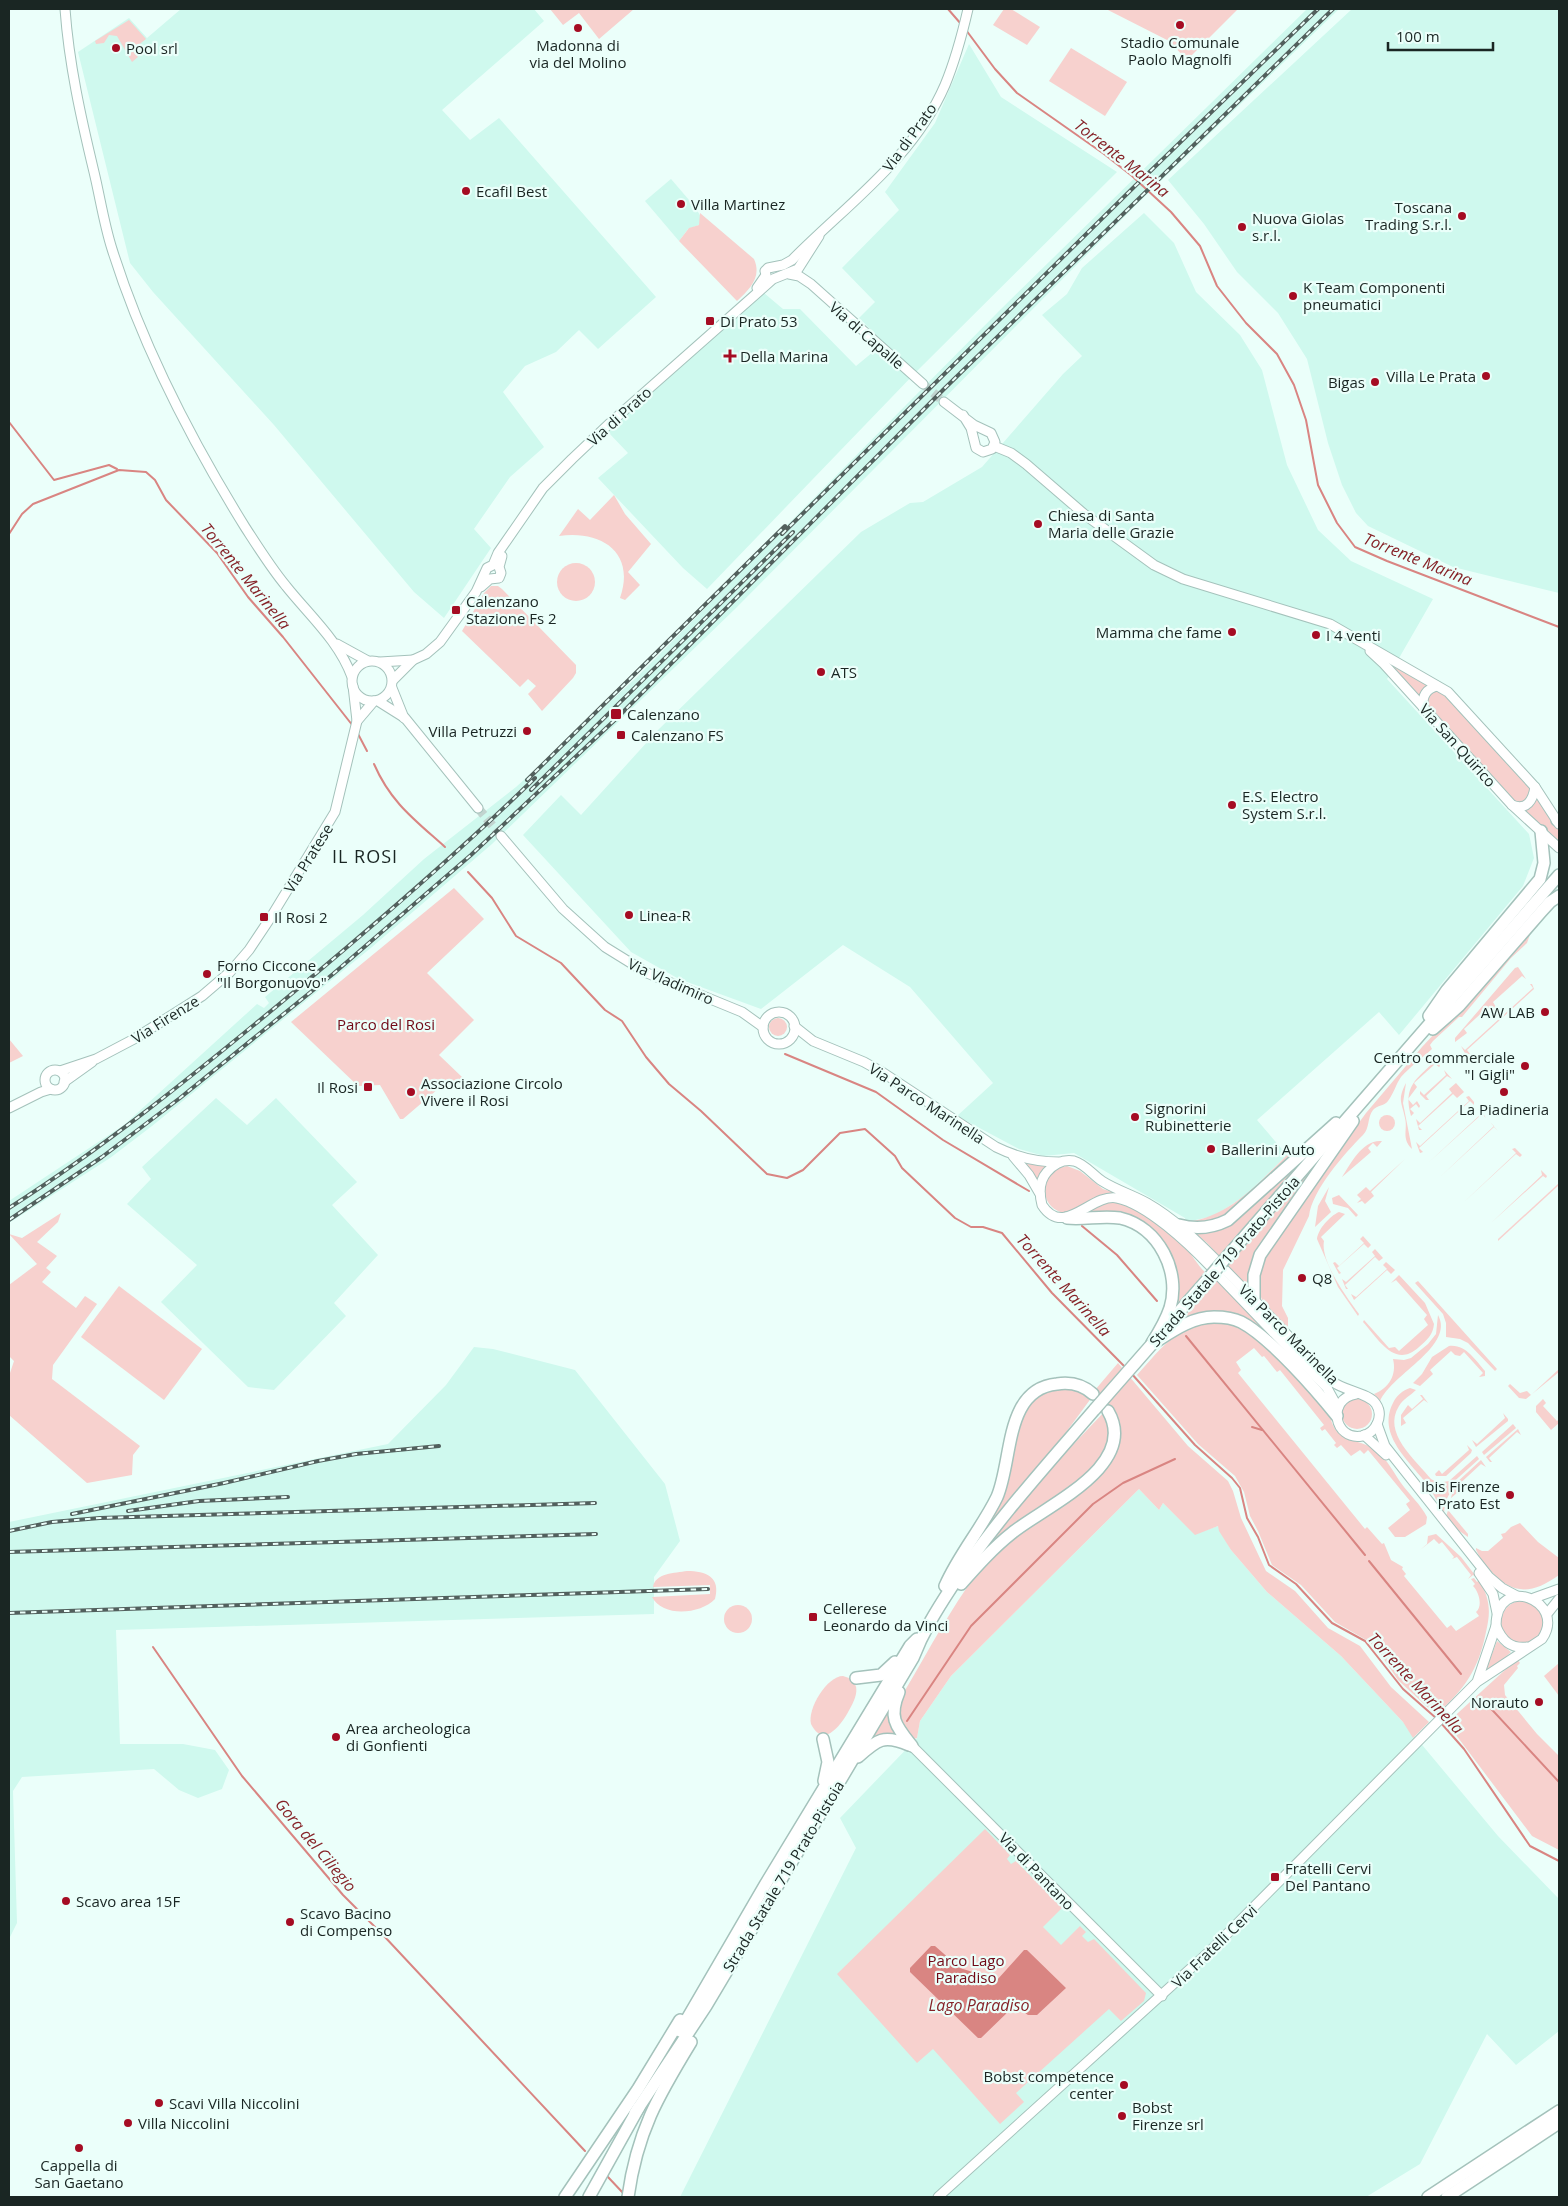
<svg xmlns="http://www.w3.org/2000/svg" width="1568" height="2206" font-family="'Open Sans',sans-serif">
<rect width="100%" height="100%" fill="#ebfffa"/>
<g fill="#cff9ee">
<polygon points="181,9 534,9 544,21 442,110 470,140 499,118 656,297 598,349 579,330 556,352 525,366 503,392 544,447 510,477 474,529 491,548 444,618 414,592 274,425 153,292 130,263 78,52 129,18 147,38"/>
<polygon points="1307,9 1339,9 1141,200 735,609 492,844 372,947 152,1126 110,1158 9,1223 9,1201 124,1125 257,1004 264,1008 269,1003 265,997 363,915 424,859 516,787 637,677 999,311"/>
<polygon points="1352,9 1559,9 1559,593 1453,567 1368,526 1356,513 1342,485 1328,443 1307,359 1278,313 1237,272 1204,224 1168,180"/>
<polygon points="969,44 1001,97 1117,172 917,371 707,589 683,568 598,478 628,453 608,432 764,293 783,309 800,309 856,366 884,343 859,318 875,302 842,268 899,210 885,192 935,123"/>
<polygon points="671,179 695,207 701,217 699,225 688,229 679,241 645,201"/>
<polygon points="1144,213 1174,243 1196,292 1240,335 1262,370 1287,465 1318,530 1351,561 1433,599 1387,679 1529,834 1534,858 1523,886 1399,1035 1379,1012 1257,1120 1287,1155 1247,1194 1234,1203 1214,1216 1186,1222 1185,1218 1074,1153 1044,1156 1019,1149 957,1116 993,1083 910,987 843,945 761,1009 679,979 631,952 523,835 561,795 581,815 658,730 861,532 910,503 923,502 982,467 1063,374 1082,356 1042,315 1067,294 1082,268"/>
<polygon points="216,1098 247,1125 276,1098 357,1182 332,1205 378,1255 334,1303 346,1316 274,1390 248,1387 161,1302 197,1265 127,1204 151,1179 142,1167"/>
<polygon points="474,1347 493,1349 575,1370 665,1484 680,1541 654,1577 654,1614 116,1630 120,1744 183,1744 215,1750 229,1770 222,1789 198,1798 179,1790 154,1769 22,1777 13,1791 17,1923 9,1939 9,1522 388,1444 446,1385"/>
<polygon points="1139,1489 1159,1510 1163,1503 1195,1534 1218,1526 1231,1550 1267,1592 1341,1656 1403,1722 1498,1836 1559,1899 1559,2031 1516,2065 1487,2034 1420,2164 1366,2197 680,2197 856,1848 840,1818 917,1738 920,1721 951,1676"/>
</g>
<g fill="#f7d1ce">
<polygon points="550,9 634,9 599,39 579,13 563,25"/>
<polygon points="1004,9 1011,9 1040,27 1027,45 993,25"/>
<polygon points="1106,9 1238,9 1187,60 1169,41"/>
<polygon points="129,20 146,39 132,50 138,57 132,62 117,36 109,35 104,43 96,44 95,41"/>
<polygon points="1071,48 1127,82 1105,116 1049,81"/>
<path d="M 700,213 L 754,259 C 762,277 750,289 737,301 L 679,241 L 689,228 L 699,225 Z"/>
<path d="M 614,495 L 625,514 L 651,544 L 628,572 L 640,585 L 625,600 L 620,598 C 636,552 601,530 559,536 L 578,509 L 590,520 Z"/>
<circle cx="576" cy="582" r="19"/>
<polygon points="491,586 498,586 502,589 576,665 576,673 573,678 542,711 528,694 536,686 528,679 520,687 462,631 484,593"/>
<polygon points="1387,660 1431,685 1419,699 1388,663"/>
<polygon points="1435,690 1443,691 1529,786 1531,792 1524,803 1514,802 1427,707 1427,696"/>
<polygon points="1537,795 1559,829 1559,844 1520,809"/>
<polygon points="454,888 484,919 427,973 474,1020 439,1055 463,1078 438,1089 403,1119 400,1119 380,1085 358,1086 291,1022"/>
<path d="M 1532,929 L 1527,943 L 1511,958 L 1462,1017 L 1459,1017 L 1433,1041 L 1430,1045 L 1432,1049 C 1422,1058 1410,1067 1401,1077 C 1396,1084 1394,1093 1388,1101 C 1385,1106 1377,1105 1373,1110 C 1367,1118 1370,1128 1363,1135 C 1345,1153 1312,1190 1309,1216 L 1283,1270 L 1282,1306 L 1288,1318 L 1288,1329 L 1263,1303 L 1258,1288 L 1262,1256 L 1366,1113 L 1422,1047 Z"/>
<polygon points="1518,967 1526,979 1522,976 1493,1002 1496,1007 1490,1012 1487,1008 1464,1029 1467,1033 1455,1042 1455,1038 1515,968"/>
<polygon points="1530,984 1532,984 1534,989 1467,1050 1470,1054 1466,1055 1461,1046 1465,1050 1533,988"/>
<circle cx="778" cy="1027" r="9"/>
<polygon points="9,1039 23,1056 9,1063"/>
<path d="M 1434,1062 L 1438,1062 L 1440,1066 L 1439,1067 L 1435,1064 L 1414,1083 L 1417,1087 L 1408,1099 L 1413,1105 L 1417,1101 L 1420,1106 L 1419,1108 L 1416,1104 L 1410,1109 L 1414,1113 L 1411,1116 C 1403,1087 1415,1080 1434,1062 Z"/>
<polygon points="1444,1070 1452,1079 1447,1076 1426,1096 1429,1100 1426,1100 1420,1094 1420,1091 1424,1095 1446,1075"/>
<path d="M 1406,1083 L 1403,1103 L 1412,1149 C 1401,1138 1408,1130 1405,1118 C 1402,1102 1397,1100 1406,1083 Z"/>
<polygon points="1456,1083 1464,1092 1457,1098 1453,1094 1418,1126 1422,1130 1419,1130 1416,1119 1420,1123 1452,1093 1449,1089"/>
<polygon points="1469,1096 1474,1102 1474,1105 1470,1101 1419,1148 1423,1152 1420,1153 1416,1142 1420,1146 1469,1101 1466,1097"/>
<polygon points="1478,1109 1480,1109 1486,1118 1482,1114 1428,1163 1482,1113"/>
<circle cx="1387" cy="1123" r="8"/>
<polygon points="1490,1122 1498,1131 1494,1127 1440,1177 1494,1126"/>
<path d="M 1382,1141 L 1377,1147 L 1373,1143 L 1368,1148 L 1371,1152 L 1342,1177 C 1351,1163 1363,1139 1382,1141 Z"/>
<polygon points="1515,1148 1522,1155 1520,1157 1516,1154 1464,1202 1516,1153 1512,1149"/>
<polygon points="1312,1150 1219,1256 1206,1242 1193,1232 1204,1232"/>
<path d="M 1287,1155 L 1290,1158 L 1232,1214 L 1207,1225 L 1186,1222 C 1228,1218 1258,1184 1287,1155 Z"/>
<polygon points="1322,1157 1256,1253 1251,1264 1248,1288 1227,1267"/>
<polygon points="1020,1159 1050,1164 1038,1184"/>
<polygon points="1405,1159 1371,1192 1374,1196 1365,1204 1362,1201 1357,1203 1361,1199 1357,1195 1366,1187 1370,1191"/>
<path d="M 1067,1166 L 1080,1171 L 1103,1189 L 1119,1194 C 1111,1195 1103,1195 1096,1198 C 1084,1203 1072,1218 1058,1211 C 1036,1200 1044,1169 1067,1166 Z"/>
<polygon points="1541,1170 1547,1176 1546,1178 1543,1176 1491,1223 1542,1175"/>
<polygon points="1559,1183 1559,1185 1498,1241 1498,1239"/>
<polygon points="1329,1187 1325,1201 1331,1212 1315,1227 1318,1206"/>
<polygon points="1339,1195 1358,1215 1356,1217 1348,1208 1333,1204 1332,1198"/>
<path d="M 1116,1202 C 1141,1210 1166,1228 1184,1246 C 1192,1254 1197,1265 1206,1273 L 1175,1307 L 1158,1236 L 1088,1213 L 1089,1211 L 1101,1203 Z"/>
<path d="M 1339,1212 L 1345,1214 L 1321,1237 L 1324,1241 C 1320,1261 1347,1298 1359,1314 L 1358,1316 L 1338,1287 L 1317,1239 C 1318,1229 1330,1216 1339,1212 Z"/>
<polygon points="61,1213 58,1222 37,1242 57,1256 46,1268 51,1272 42,1282 76,1308 85,1296 97,1304 53,1365 52,1379 140,1446 133,1455 132,1475 87,1483 9,1415 9,1376 14,1361 9,1356 9,1285 37,1264 9,1234 22,1238"/>
<polygon points="1363,1236 1371,1245 1368,1248 1364,1244 1337,1268 1341,1273 1339,1274 1333,1263 1335,1262 1339,1266 1364,1243 1360,1239"/>
<polygon points="1375,1249 1383,1258 1379,1261 1375,1257 1345,1285 1348,1289 1346,1289 1342,1279 1346,1282 1375,1256 1372,1252"/>
<polygon points="1386,1262 1395,1270 1391,1274 1387,1270 1354,1300 1351,1294 1356,1297 1387,1269 1383,1265"/>
<path d="M 1399,1275 L 1425,1303 L 1434,1324 C 1433,1335 1427,1340 1419,1347 C 1395,1369 1379,1340 1363,1322 L 1364,1320 L 1389,1348 L 1395,1347 L 1399,1351 L 1428,1325 L 1424,1319 L 1427,1315 L 1396,1280 L 1391,1283 Z"/>
<polygon points="1216,1279 1274,1340 1252,1325 1183,1319"/>
<polygon points="1418,1281 1497,1369 1495,1371 1468,1343 1460,1339 1446,1337 1446,1323 1443,1314 1415,1283"/>
<polygon points="119,1286 202,1349 164,1400 81,1337"/>
<path d="M 1438,1315 C 1455,1346 1393,1373 1380,1401 L 1374,1394 C 1389,1388 1397,1375 1393,1359 L 1404,1360 L 1411,1358 L 1428,1344 L 1436,1334 Z"/>
<path d="M 1221,1321 L 1240,1326 L 1276,1354 L 1330,1415 C 1335,1447 1362,1435 1381,1455 C 1389,1463 1394,1473 1401,1483 C 1409,1494 1421,1505 1427,1517 L 1426,1524 L 1405,1537 L 1395,1537 L 1388,1528 L 1410,1510 L 1406,1504 L 1410,1501 L 1368,1450 L 1364,1454 L 1360,1450 L 1351,1456 L 1341,1445 L 1337,1448 L 1334,1445 L 1336,1443 L 1325,1429 L 1322,1431 L 1320,1428 L 1324,1425 L 1280,1370 L 1277,1372 L 1264,1356 L 1262,1357 L 1254,1348 L 1236,1362 L 1241,1370 L 1238,1373 L 1365,1529 L 1367,1527 L 1382,1544 L 1384,1543 L 1391,1560 L 1403,1567 L 1402,1569 L 1406,1574 L 1404,1576 L 1447,1628 L 1451,1625 L 1456,1631 L 1479,1616 L 1476,1612 C 1483,1606 1479,1592 1473,1586 L 1475,1584 L 1471,1579 L 1474,1578 L 1477,1582 L 1479,1580 C 1490,1599 1491,1611 1486,1632 C 1478,1671 1465,1688 1436,1715 L 1398,1680 L 1377,1649 L 1368,1641 L 1335,1622 L 1301,1585 L 1272,1565 L 1258,1531 L 1250,1516 L 1244,1492 L 1235,1476 L 1198,1444 L 1137,1375 C 1164,1345 1178,1324 1221,1321 Z"/>
<path d="M 1449,1346 C 1466,1344 1475,1360 1485,1371 L 1485,1376 L 1479,1377 L 1483,1373 L 1464,1352 L 1460,1356 L 1455,1355 L 1451,1351 L 1430,1370 L 1433,1374 L 1420,1386 L 1413,1383 L 1422,1374 L 1432,1357 Z"/>
<path d="M 1118,1363 L 1188,1446 L 1228,1481 L 1233,1491 L 1241,1518 L 1266,1571 L 1295,1591 L 1328,1628 L 1360,1646 L 1391,1687 L 1429,1722 L 1413,1738 L 1403,1722 L 1341,1656 L 1267,1592 L 1231,1550 L 1219,1531 L 1218,1526 L 1195,1535 L 1163,1503 L 1159,1510 L 1139,1489 L 951,1676 L 920,1721 L 917,1738 L 914,1739 L 902,1729 L 897,1704 C 927,1655 960,1587 1000,1547 L 1107,1466 C 1125,1439 1119,1409 1095,1390 Z"/>
<polygon points="1559,1369 1559,1372 1526,1399 1519,1398 1508,1386 1510,1384 1520,1393 1527,1391 1531,1395"/>
<polygon points="1076,1388 1092,1397 1064,1435 968,1554 992,1513 1016,1428 1028,1403 1049,1389"/>
<path d="M 1410,1388 L 1416,1390 C 1411,1395 1403,1399 1399,1406 C 1382,1433 1415,1459 1431,1479 L 1438,1483 L 1449,1481 L 1477,1456 L 1479,1459 L 1449,1486 L 1451,1491 L 1445,1502 L 1444,1514 C 1439,1506 1435,1496 1429,1487 C 1412,1463 1376,1436 1393,1403 C 1396,1396 1403,1390 1410,1388 Z"/>
<polygon points="1420,1395 1422,1395 1428,1403 1424,1400 1403,1418 1406,1423 1401,1426 1401,1415 1408,1405 1412,1409 1423,1399"/>
<polygon points="1543,1399 1546,1403 1543,1406 1557,1421 1559,1419 1559,1423 1551,1430 1536,1412 1536,1406"/>
<circle cx="1357" cy="1414" r="15"/>
<polygon points="1105,1411 1110,1438 1098,1465 980,1556 997,1533 1053,1466"/>
<polygon points="1503,1413 1508,1419 1508,1421 1476,1447 1472,1440 1477,1444 1505,1418"/>
<polygon points="1513,1424 1516,1428 1484,1455 1482,1452"/>
<polygon points="1518,1429 1521,1435 1517,1432 1489,1458 1492,1462 1490,1462 1486,1457"/>
<polygon points="1467,1445 1472,1450 1471,1453 1446,1476 1436,1476 1435,1474 1439,1470 1442,1474 1469,1450"/>
<polygon points="1481,1460 1486,1467 1481,1464 1455,1488 1458,1492 1451,1498 1454,1485"/>
<polygon points="1448,1510 1468,1534 1468,1537 1455,1528 1446,1517"/>
<path d="M 1520,1523 L 1538,1542 L 1559,1558 L 1559,1575 C 1533,1594 1512,1596 1490,1570 C 1484,1563 1479,1557 1476,1550 L 1476,1548 L 1482,1551 L 1488,1551 L 1503,1538 L 1501,1534 L 1505,1533 L 1511,1527 Z"/>
<polygon points="1436,1534 1461,1557 1478,1579 1473,1575 1468,1579 1471,1575 1457,1557 1452,1559 1454,1557 1442,1542 1439,1544 1434,1539 1420,1550 1427,1544 1428,1536"/>
<path d="M 687,1571 C 706,1571 721,1577 715,1599 C 701,1614 663,1618 652,1597 L 710,1594 L 710,1585 L 653,1587 C 655,1573 675,1573 687,1571 Z"/>
<circle cx="1522" cy="1622" r="21"/>
<circle cx="738" cy="1619" r="14"/>
<polygon points="1497,1641 1511,1652 1486,1675 1482,1676 1487,1667"/>
<polygon points="1517,1659 1520,1663 1517,1666 1518,1668 1504,1685 1505,1695 1537,1734 1559,1756 1559,1850 1532,1836 1447,1723"/>
<polygon points="1559,1663 1559,1696 1544,1676"/>
<path d="M 843,1676 C 865,1682 855,1700 847,1714 C 839,1727 823,1748 811,1724 C 807,1709 827,1676 843,1676 Z"/>
<polygon points="887,1712 899,1735 873,1739 872,1738"/>
<polygon points="985,1829 1010,1855 1007,1859 1011,1864 1016,1861 1062,1908 1043,1927 1061,1945 1080,1926 1086,1932 1082,1936 1088,1942 1094,1939 1146,1993 1144,2001 1121,2021 1109,2009 1016,2093 1024,2102 1000,2124 933,2049 917,2063 837,1974"/>
</g>
<polygon fill="#d98582" points="931,1946 935,1946 960,1968 979,1974 988,1981 997,1980 1024,1950 1027,1950 1066,1988 1037,2015 1028,2015 1017,2008 1011,2009 981,2038 978,2038 910,1972 910,1968"/>
<g fill="none" stroke-linecap="round" stroke-linejoin="round">
<g stroke="#d98582" stroke-width="2">
<polyline points="948,9 961,24"/>
<polyline points="966,30 995,69 1017,93 1104,154 1132,176 1171,212 1200,246 1217,286 1246,323 1277,354 1294,385 1306,420 1318,485 1337,523 1355,547 1387,561 1559,627"/>
<polyline points="9,422 54,480 109,465 117,469"/>
<polyline points="9,534 22,514 33,504 119,470 146,472 155,480 166,500 217,553 248,597 283,637 353,726"/>
<polyline points="357,732 367,751"/>
<path d="M 374,764 C 391,803 415,820 445,847"/>
<polyline points="468,872 492,898 516,936 561,963 605,1010 622,1021 646,1057 669,1084 701,1111 767,1174 787,1178 803,1170 840,1133 865,1129 895,1156 902,1168 955,1218 971,1227 983,1227 1002,1233 1052,1293 1126,1368"/>
<polyline points="785,1054 876,1092 943,1140 1029,1191"/>
<polyline points="1082,1226 1117,1255 1157,1301"/>
<polyline points="1186,1336 1365,1555"/>
<polyline points="1131,1373 1195,1445 1232,1478 1240,1488 1247,1518 1258,1537 1269,1565 1296,1584 1332,1623 1365,1641 1403,1689 1436,1718"/>
<polyline points="1252,1427 1262,1430"/>
<polyline points="1369,1561 1461,1674"/>
<polyline points="153,1647 242,1776 343,1895 384,1936 585,2151"/>
<polyline points="1483,1700 1559,1782"/>
<polyline points="907,1721 971,1626 1093,1504 1123,1483 1175,1459"/>
<polyline points="1441,1723 1464,1749 1530,1846 1559,1861"/>
<polyline points="607,2176 624,2194"/>
</g>
<g stroke="#c1d4cf" stroke-width="9" stroke-dasharray="9 4.5" stroke-linecap="butt">
<polyline points="923,384 944,402"/>
<polyline points="478,808 501,836"/>
</g>
<g stroke="#a4c2bb" stroke-width="11">
<g id="secondary">
<path d="M 65,9 C 69,64 81,118 94,172 C 100,197 104,224 112,249 C 143,348 191,440 245,527 C 258,547 271,568 286,586 C 309,615 339,641 352,677"/>
<polyline points="789,274 799,276 811,284 923,384"/>
<path d="M 757,288 L 766,275 L 765,271 L 768,268 L 783,265 L 792,260 C 846,205 913,159 945,85 C 955,61 962,35 968,9"/>
<polyline points="944,402 974,425 991,433 995,442 992,449 983,452 976,448 971,428 963,415"/>
<polyline points="994,446 1011,453 1026,464 1084,514 1154,565 1183,579 1330,624 1448,692 1535,787 1559,824"/>
<polyline points="481,587 490,579 499,578 501,573 499,567 502,556"/>
<polyline points="337,644 368,661"/>
<polyline points="1370,651 1384,664 1512,805 1559,848"/>
<circle cx="372" cy="681" r="20"/>
<polyline points="380,662 413,660"/>
<polyline points="393,680 413,660 426,654 440,642 476,592 487,568 493,565 498,553 543,488 572,459 610,423 773,279 798,269 819,236"/>
<polyline points="392,688 404,718"/>
<polyline points="378,701 405,718 478,808"/>
<path d="M 1423,707 C 1422,696 1426,689 1437,686"/>
<polyline points="357,721 374,701"/>
<path d="M 1512,805 C 1527,811 1533,800 1535,787"/>
<polyline points="501,836 563,909 605,947 647,973 742,1012 763,1027"/>
<circle cx="779" cy="1028" r="16"/>
<path d="M 794,1026 L 813,1041 L 864,1062 L 882,1072 L 996,1147 C 1016,1157 1037,1162 1059,1162"/>
<circle cx="55" cy="1080" r="10"/>
<polyline points="60,1071 96,1059 134,1039 202,996 230,972 249,950 271,917 335,812 357,721 353,686"/>
<polyline points="64,1082 92,1062"/>
<polyline points="9,1108 41,1092 51,1089"/>
<polyline points="1013,1156 1029,1175 1040,1194"/>
<path d="M 1210,1266 C 1189,1244 1147,1204 1117,1198 C 1091,1193 1064,1239 1042,1205 C 1039,1193 1039,1181 1047,1172 C 1054,1164 1063,1159 1074,1161 C 1085,1164 1093,1175 1102,1181 C 1116,1190 1133,1195 1147,1203 C 1173,1218 1194,1238 1215,1259"/>
<path d="M 1225,1270 C 1249,1294 1272,1319 1296,1344 C 1307,1356 1319,1372 1333,1382 C 1345,1391 1369,1393 1376,1404 C 1384,1416 1376,1433 1362,1436 C 1334,1441 1326,1399 1356,1394"/>
<polyline points="1219,1276 1327,1388 1338,1408"/>
<polyline points="1377,1424 1385,1446 1489,1577 1502,1588 1517,1596"/>
<polyline points="1364,1435 1386,1455"/>
<polyline points="1479,1573 1493,1594 1497,1613"/>
<polyline points="1534,1598 1559,1589"/>
<polyline points="1547,1614 1559,1599"/>
<path d="M 1496,1626 C 1502,1641 1511,1649 1527,1647"/>
<polyline points="912,1746 1162,1996"/>
<path d="M 938,2197 L 1211,1950 L 1477,1682 L 1542,1639 C 1568,1601 1496,1572 1496,1626 L 1477,1682"/>
</g>
</g>
<g stroke="#a4c2bb" stroke-width="14">
<g id="highway">
<polyline points="1557,820 1559,820"/>
<polyline points="1429,1016 1447,990 1540,879 1544,863 1541,831"/>
<polyline points="1433,1029 1459,1006 1541,912 1550,902 1559,896"/>
<path d="M 1067,1218 C 1085,1220 1102,1215 1120,1218 C 1159,1227 1181,1272 1170,1308 C 1166,1320 1159,1332 1152,1343"/>
<path d="M 1179,1225 C 1197,1230 1212,1228 1228,1220 L 1336,1123"/>
<polyline points="1225,1259 1559,875"/>
<polyline points="1254,1299 1254,1275 1260,1255 1353,1121"/>
<polyline points="1164,1329 1207,1280"/>
<path d="M 1152,1344 C 1171,1332 1191,1317 1214,1317 C 1223,1317 1233,1318 1241,1322 C 1270,1337 1316,1390 1337,1416"/>
<path d="M 961,1584 C 977,1566 993,1548 1012,1533 C 1045,1506 1140,1466 1108,1411"/>
<path d="M 945,1586 C 959,1554 982,1528 997,1497 C 1013,1460 1004,1389 1057,1384 C 1070,1382 1083,1385 1093,1394"/>
<polyline points="856,1678 881,1675 895,1662"/>
<path d="M 899,1692 C 888,1718 896,1726 912,1746"/>
<polyline points="823,1739 828,1762 824,1781"/>
<path d="M 858,1757 C 877,1740 883,1734 909,1745"/>
<polyline points="680,2031 765,1885 910,1646 917,1639"/>
<path d="M 635,2113 L 706,2006 L 913,1658 C 923,1632 936,1611 951,1588 C 993,1524 1045,1467 1095,1409"/>
<polyline points="565,2197 638,2089 680,2020"/>
<polyline points="589,2197 639,2107"/>
<path d="M 628,2197 C 637,2132 658,2096 691,2042"/>
<polyline points="1428,2197 1559,2111"/>
<polyline points="1447,2197 1559,2123"/>
</g>
</g>
<use href="#secondary" stroke="#fff" stroke-width="9"/>
<use href="#highway" stroke="#fff" stroke-width="11"/>
<g stroke="#52605d" stroke-width="4">
<g id="rail">
<polyline points="782,534 1135,186 1318,9"/>
<polyline points="527,780 785,526"/>
<polyline points="531,790 793,532"/>
<path d="M 9,1208 C 103,1148 191,1077 277,1006 C 365,933 453,858 535,778"/>
<polyline points="9,1220 102,1157 180,1098 333,974 471,855 618,717 944,389 1333,9"/>
<polyline points="128,1511 199,1501 288,1497"/>
<polyline points="72,1514 224,1483 318,1461 356,1454 439,1446"/>
<polyline points="9,1531 52,1522 100,1518 595,1503"/>
<polyline points="9,1552 596,1534"/>
<polyline points="9,1613 708,1589"/>
</g>
</g>
<use href="#rail" stroke="#ebfffa" stroke-width="2" stroke-dasharray="5.5" stroke-linecap="butt"/>
<g stroke="#a4c2bb" stroke-width="14" stroke-linecap="butt">
<g id="highway-bridge">
<polyline points="1207,1280 1225,1259"/>
<polyline points="1095,1409 1152,1344"/>
</g>
</g>
<use href="#highway-bridge" stroke="#fff" stroke-width="11"/>
</g>
<g fill="#a50c23" stroke="#ebfffa" stroke-width="2">
<circle cx="1180" cy="25" r="5"/>
<circle cx="578" cy="28" r="5"/>
<circle cx="116" cy="48" r="5"/>
<circle cx="466" cy="191" r="5"/>
<circle cx="681" cy="204" r="5"/>
<circle cx="1462" cy="216" r="5"/>
<circle cx="1242" cy="227" r="5"/>
<circle cx="1293" cy="296" r="5"/>
<rect x="705" y="316" width="10" height="10" rx="2.5"/>
<path d="M727.5 348.5h5v5h5v5h-5v5h-5v-5h-5v-5h5z"/>
<circle cx="1486" cy="376" r="5"/>
<circle cx="1375" cy="382" r="5"/>
<circle cx="1038" cy="524" r="5"/>
<rect x="451" y="605" width="10" height="10" rx="2.5"/>
<circle cx="1232" cy="632" r="5"/>
<circle cx="1316" cy="635" r="5"/>
<circle cx="821" cy="672" r="5"/>
<rect x="610" y="708" width="12" height="12" rx="2.5"/>
<circle cx="527" cy="731" r="5"/>
<rect x="616" y="730" width="10" height="10" rx="2.5"/>
<circle cx="1232" cy="805" r="5"/>
<circle cx="629" cy="915" r="5"/>
<rect x="259" y="912" width="10" height="10" rx="2.5"/>
<circle cx="207" cy="974" r="5"/>
<circle cx="1545" cy="1012" r="5"/>
<circle cx="1525" cy="1066" r="5"/>
<rect x="363" y="1082" width="10" height="10" rx="2.5"/>
<circle cx="411" cy="1092" r="5"/>
<circle cx="1504" cy="1092" r="5"/>
<circle cx="1135" cy="1117" r="5"/>
<circle cx="1211" cy="1149" r="5"/>
<circle cx="1302" cy="1278" r="5"/>
<circle cx="1510" cy="1495" r="5"/>
<rect x="808" y="1612" width="10" height="10" rx="2.5"/>
<circle cx="1539" cy="1702" r="5"/>
<circle cx="336" cy="1737" r="5"/>
<rect x="1270" y="1872" width="10" height="10" rx="2.5"/>
<circle cx="66" cy="1901" r="5"/>
<circle cx="290" cy="1922" r="5"/>
<circle cx="1124" cy="2085" r="5"/>
<circle cx="159" cy="2103" r="5"/>
<circle cx="1122" cy="2116" r="5"/>
<circle cx="128" cy="2123" r="5"/>
<circle cx="79" cy="2148" r="5"/>
</g>
<g text-anchor="middle" dominant-baseline="central" stroke-width="4.5" stroke-linejoin="round" paint-order="stroke">
<g font-size="15" fill="#1a2623" stroke="#ebfffa" text-anchor="start">
<text x="1180" y="42" text-anchor="middle">Stadio Comunale<tspan x="1180" dy="17">Paolo Magnolfi</tspan></text>
<text x="578" y="45" text-anchor="middle">Madonna di<tspan x="578" dy="17">via del Molino</tspan></text>
<text x="126" y="48">Pool srl</text>
<text x="476" y="191">Ecafil Best</text>
<text x="691" y="204">Villa Martinez</text>
<text x="1452" y="207" text-anchor="end">Toscana<tspan x="1452" dy="17">Trading S.r.l.</tspan></text>
<text x="1252" y="218">Nuova Giolas<tspan x="1252" dy="17">s.r.l.</tspan></text>
<text x="1303" y="287">K Team Componenti<tspan x="1303" dy="17">pneumatici</tspan></text>
<text x="720" y="321">Di Prato 53</text>
<text x="740" y="356">Della Marina</text>
<text x="1476" y="376" text-anchor="end">Villa Le Prata</text>
<text x="1365" y="382" text-anchor="end">Bigas</text>
<text x="1048" y="515">Chiesa di Santa<tspan x="1048" dy="17">Maria delle Grazie</tspan></text>
<text x="466" y="601">Calenzano<tspan x="466" dy="17">Stazione Fs 2</tspan></text>
<text x="1222" y="632" text-anchor="end">Mamma che fame</text>
<text x="1326" y="635">I 4 venti</text>
<text x="831" y="672">ATS</text>
<text x="627" y="714">Calenzano</text>
<text x="517" y="731" text-anchor="end">Villa Petruzzi</text>
<text x="631" y="735">Calenzano FS</text>
<text x="1242" y="796">E.S. Electro<tspan x="1242" dy="17">System S.r.l.</tspan></text>
<text x="639" y="915">Linea-R</text>
<text x="274" y="917">Il Rosi 2</text>
<text x="217" y="965">Forno Ciccone<tspan x="217" dy="17">"Il Borgonuovo"</tspan></text>
<text x="1535" y="1012" text-anchor="end">AW LAB</text>
<text x="1515" y="1057" text-anchor="end">Centro commerciale<tspan x="1515" dy="17">"I Gigli"</tspan></text>
<text x="421" y="1083">Associazione Circolo<tspan x="421" dy="17">Vivere il Rosi</tspan></text>
<text x="358" y="1087" text-anchor="end">Il Rosi</text>
<text x="1145" y="1108">Signorini<tspan x="1145" dy="17">Rubinetterie</tspan></text>
<text x="1504" y="1109" text-anchor="middle">La Piadineria</text>
<text x="1221" y="1149">Ballerini Auto</text>
<text x="1312" y="1278">Q8</text>
<text x="1500" y="1486" text-anchor="end">Ibis Firenze<tspan x="1500" dy="17">Prato Est</tspan></text>
<text x="823" y="1608">Cellerese<tspan x="823" dy="17">Leonardo da Vinci</tspan></text>
<text x="1529" y="1702" text-anchor="end">Norauto</text>
<text x="346" y="1728">Area archeologica<tspan x="346" dy="17">di Gonfienti</tspan></text>
<text x="1285" y="1868">Fratelli Cervi<tspan x="1285" dy="17">Del Pantano</tspan></text>
<text x="76" y="1901">Scavo area 15F</text>
<text x="300" y="1913">Scavo Bacino<tspan x="300" dy="17">di Compenso</tspan></text>
<text x="1114" y="2076" text-anchor="end">Bobst competence<tspan x="1114" dy="17">center</tspan></text>
<text x="169" y="2103">Scavi Villa Niccolini</text>
<text x="1132" y="2107">Bobst<tspan x="1132" dy="17">Firenze srl</tspan></text>
<text x="138" y="2123">Villa Niccolini</text>
<text x="79" y="2165" text-anchor="middle">Cappella di<tspan x="79" dy="17">San Gaetano</tspan></text>
</g>
<g font-size="15" fill="#1a2623" stroke="#ebfffa">
<text transform="translate(909 137) rotate(-54)">Via di Prato</text>
<text transform="translate(867 335) rotate(41)">Via di Capalle</text>
<text transform="translate(619 416) rotate(-42)">Via di Prato</text>
<text transform="translate(1458 745) rotate(48)">Via San Quirico</text>
<text transform="translate(308 858) rotate(-58)">Via Pratese</text>
<text transform="translate(671 981) rotate(24)">Via Vladimiro</text>
<text transform="translate(165 1019) rotate(-32)">Via Firenze</text>
<text transform="translate(927 1103) rotate(33)">Via Parco Marinella</text>
<text transform="translate(1224 1261) rotate(-49)">Strada Statale 719 Prato-Pistoia</text>
<text transform="translate(1289 1334) rotate(45)">Via Parco Marinella</text>
<text transform="translate(1037 1871) rotate(46)">Via di Pantano</text>
<text transform="translate(783 1876) rotate(-59)">Strada Statale 719 Prato-Pistoia</text>
<text transform="translate(1214 1946) rotate(-44)">Via Fratelli Cervi</text>
</g>
<g font-size="15" fill="#710916" stroke="#ebfffa">
<text x="386" y="1024">Parco del Rosi</text>
<text x="966" y="1960">Parco Lago<tspan x="966" dy="17">Paradiso</tspan></text>
</g>
<g font-size="16" font-style="italic" fill="#862328" stroke="#ebfffa">
<text transform="translate(1122 158) rotate(38)">Torrente Marina</text>
<text transform="translate(1418 559) rotate(22)">Torrente Marina</text>
<text transform="translate(246 576) rotate(51)">Torrente Marinella</text>
<text transform="translate(1064 1285) rotate(48)">Torrente Marinella</text>
<text transform="translate(1416 1683) rotate(47)">Torrente Marinella</text>
<text transform="translate(316 1845) rotate(50)">Gora del Ciliegio</text>
<text x="979" y="2005">Lago Paradiso</text>
</g>
<g font-size="18" letter-spacing="1" fill="#1a2623" stroke="#ebfffa">
<text x="365" y="856">IL ROSI</text>
</g>
</g>
<rect width="1568" height="2206" fill="none" stroke="#1a2623" stroke-width="20"/>
<path d="M1388 42v8h105v-8" fill="none" stroke="#1a2623" stroke-width="2.5"/>
<text x="1396" y="42" font-size="15" fill="#1a2623" stroke="#ebfffa" stroke-width="4" paint-order="stroke">100 m</text>
</svg>
